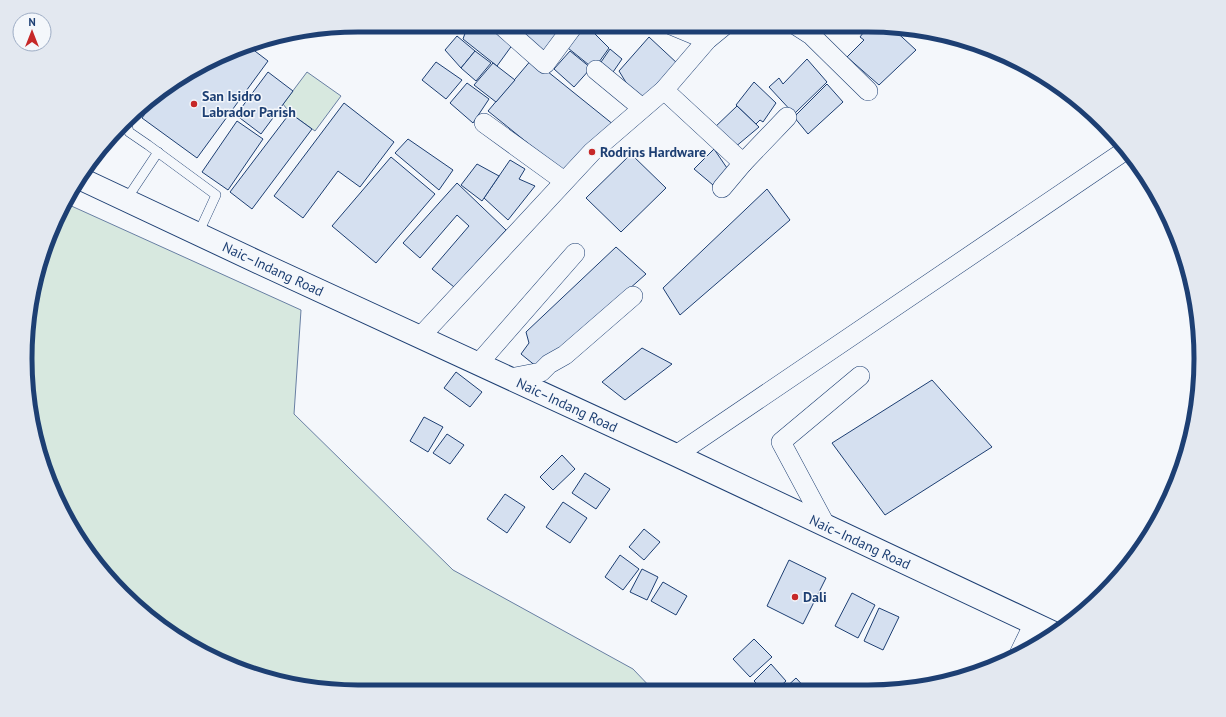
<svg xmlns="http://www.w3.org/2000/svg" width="1226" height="717" font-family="'PT Sans',sans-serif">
<rect width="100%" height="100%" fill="#f4f7fb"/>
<g fill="#d7e8df" stroke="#687fa3">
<polygon points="307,72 341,96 315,131 290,113 283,104"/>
<polygon points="67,204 301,310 294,414 453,570 633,669 654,691 336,691 251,674 173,636 94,562 43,466 26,380 36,272"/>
</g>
<g fill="#d5e0f0" stroke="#1d3f73">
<polygon points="468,25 494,25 513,44 497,66 463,39"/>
<polygon points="522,25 552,25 563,33 544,57 514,34"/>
<polygon points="579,25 586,25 609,48 594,69 563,44"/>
<polygon points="861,26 890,26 916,50 879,85 847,57 864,40 860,37 866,29"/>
<polygon points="457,36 475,51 461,68 445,50"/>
<polygon points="649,37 678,64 638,102 619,71"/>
<polygon points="247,45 268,61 197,158 142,118 162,90"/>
<polygon points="610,49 622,59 611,75 599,65"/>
<polygon points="475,51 491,63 476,81 461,68"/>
<polygon points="570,51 591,68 574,87 554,69"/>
<polygon points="532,59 614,125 566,174 488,111"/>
<polygon points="807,59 827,82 794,114 769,87 779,78 783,84"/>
<polygon points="436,62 462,80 446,99 422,80"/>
<polygon points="493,63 515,80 496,102 474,85"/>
<polygon points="268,72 293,91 261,134 236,115"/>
<polygon points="754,82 776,103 763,122 760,120 756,124 736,105"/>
<polygon points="467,83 489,99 473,123 450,103"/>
<polygon points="827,84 843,102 808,134 794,117"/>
<polygon points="344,103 394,142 360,187 338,171 303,218 274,196"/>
<polygon points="737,106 759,127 734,148 713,129"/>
<polygon points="290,113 312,129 252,209 230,192"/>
<polygon points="237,121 263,139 228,190 202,172"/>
<polygon points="408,139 453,170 439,190 395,153"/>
<polygon points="714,149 727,168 713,185 694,169"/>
<polygon points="631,154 666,188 621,232 586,198"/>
<polygon points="391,157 435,194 376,263 332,226"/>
<polygon points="510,160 525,169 519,179 535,186 508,220 484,198"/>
<polygon points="477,164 499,176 482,201 461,185"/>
<polygon points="457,183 506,230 454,287 432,269 469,226 457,215 420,258 403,243"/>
<polygon points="767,189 790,220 680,315 663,288"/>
<polygon points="616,247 646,274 557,353 537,367 521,354 529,343 526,332"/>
<polygon points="642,348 672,364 625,400 602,382"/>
<polygon points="456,372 482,392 470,407 444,388"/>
<polygon points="932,380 992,447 885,515 832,443"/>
<polygon points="424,417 443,427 428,452 410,441"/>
<polygon points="447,434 464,445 450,464 433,453"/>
<polygon points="562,455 575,469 553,490 540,477"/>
<polygon points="585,473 610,489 596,509 572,493"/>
<polygon points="505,494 525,507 507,533 487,519"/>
<polygon points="563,502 587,518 570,543 546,527"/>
<polygon points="644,529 660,542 644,560 629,547"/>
<polygon points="620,555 639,569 623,590 605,577"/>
<polygon points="789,560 826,578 803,624 767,606"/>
<polygon points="642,569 658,577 647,600 630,592"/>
<polygon points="663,582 687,596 676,615 651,601"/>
<polygon points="852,593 875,605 858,638 835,626"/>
<polygon points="879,608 899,617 883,650 864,641"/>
<polygon points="754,639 772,657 750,677 733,659"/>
<polygon points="771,664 786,681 775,691 764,691 754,681"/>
<polygon points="796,678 808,691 782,691"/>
</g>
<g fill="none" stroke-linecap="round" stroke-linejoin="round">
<g stroke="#1d3f73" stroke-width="10">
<g id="service">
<polyline points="127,124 129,132 148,145 216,195 198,234"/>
<polyline points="126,200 158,152"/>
</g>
</g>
<g stroke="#1d3f73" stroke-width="20">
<g id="minor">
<polyline points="501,25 545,64 574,25"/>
<polyline points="671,25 707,40"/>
<polyline points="797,26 811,35 868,91"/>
<polyline points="596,70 642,108"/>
<polyline points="664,90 743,163 722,188"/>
<polyline points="484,123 564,181"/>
<polyline points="743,163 787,117"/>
<polyline points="420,337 592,152 664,90 707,40 724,26"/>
<polyline points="478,364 575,253"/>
<polyline points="510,378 541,372 549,364 565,355 633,296"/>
<polyline points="676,455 1126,150"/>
<polyline points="826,526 781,442 860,376"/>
<polyline points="1019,654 1034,623"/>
</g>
</g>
<g stroke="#1d3f73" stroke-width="24">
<polyline id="secondary" points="79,178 264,265 676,455 1054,633"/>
</g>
<use href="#service" stroke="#f4f7fb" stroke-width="9"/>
<use href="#minor" stroke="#f4f7fb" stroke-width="19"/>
<use href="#secondary" stroke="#f4f7fb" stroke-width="22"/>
</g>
<g fill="#c62828" stroke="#f4f7fb" stroke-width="1.5">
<circle cx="194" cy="104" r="4"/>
<circle cx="592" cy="152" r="4"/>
<circle cx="795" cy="597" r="4"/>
</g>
<g text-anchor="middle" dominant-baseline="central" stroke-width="3" stroke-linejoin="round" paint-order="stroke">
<g font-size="14" font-weight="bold" fill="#1d3f73" stroke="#f4f7fb" text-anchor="start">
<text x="202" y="96">San Isidro<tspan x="202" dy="16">Labrador Parish</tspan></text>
<text x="600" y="152">Rodrins Hardware</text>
<text x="803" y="597">Dali</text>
</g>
<g font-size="14" fill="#1d3f73" stroke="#f4f7fb">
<text transform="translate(273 269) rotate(25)">Naic–Indang Road</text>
<text transform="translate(567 405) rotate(25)">Naic–Indang Road</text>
<text transform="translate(860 542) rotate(25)">Naic–Indang Road</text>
</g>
</g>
<path d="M0 0H1226V717H0ZM358 32H868A326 326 0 0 1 1194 358V359A326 326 0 0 1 868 685H358A326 326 0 0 1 32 359V358A326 326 0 0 1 358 32Z" fill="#e3e8f0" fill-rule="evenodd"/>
<path fill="none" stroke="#1d3f73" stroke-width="5" d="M358 32H868A326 326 0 0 1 1194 358V359A326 326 0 0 1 868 685H358A326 326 0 0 1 32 359V358A326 326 0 0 1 358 32Z"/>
<g transform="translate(32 32)"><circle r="19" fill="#f4f7fb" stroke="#9eadc5"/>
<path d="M0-3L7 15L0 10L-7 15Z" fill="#c62828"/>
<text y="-6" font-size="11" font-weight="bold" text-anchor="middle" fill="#1d3f73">N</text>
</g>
</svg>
